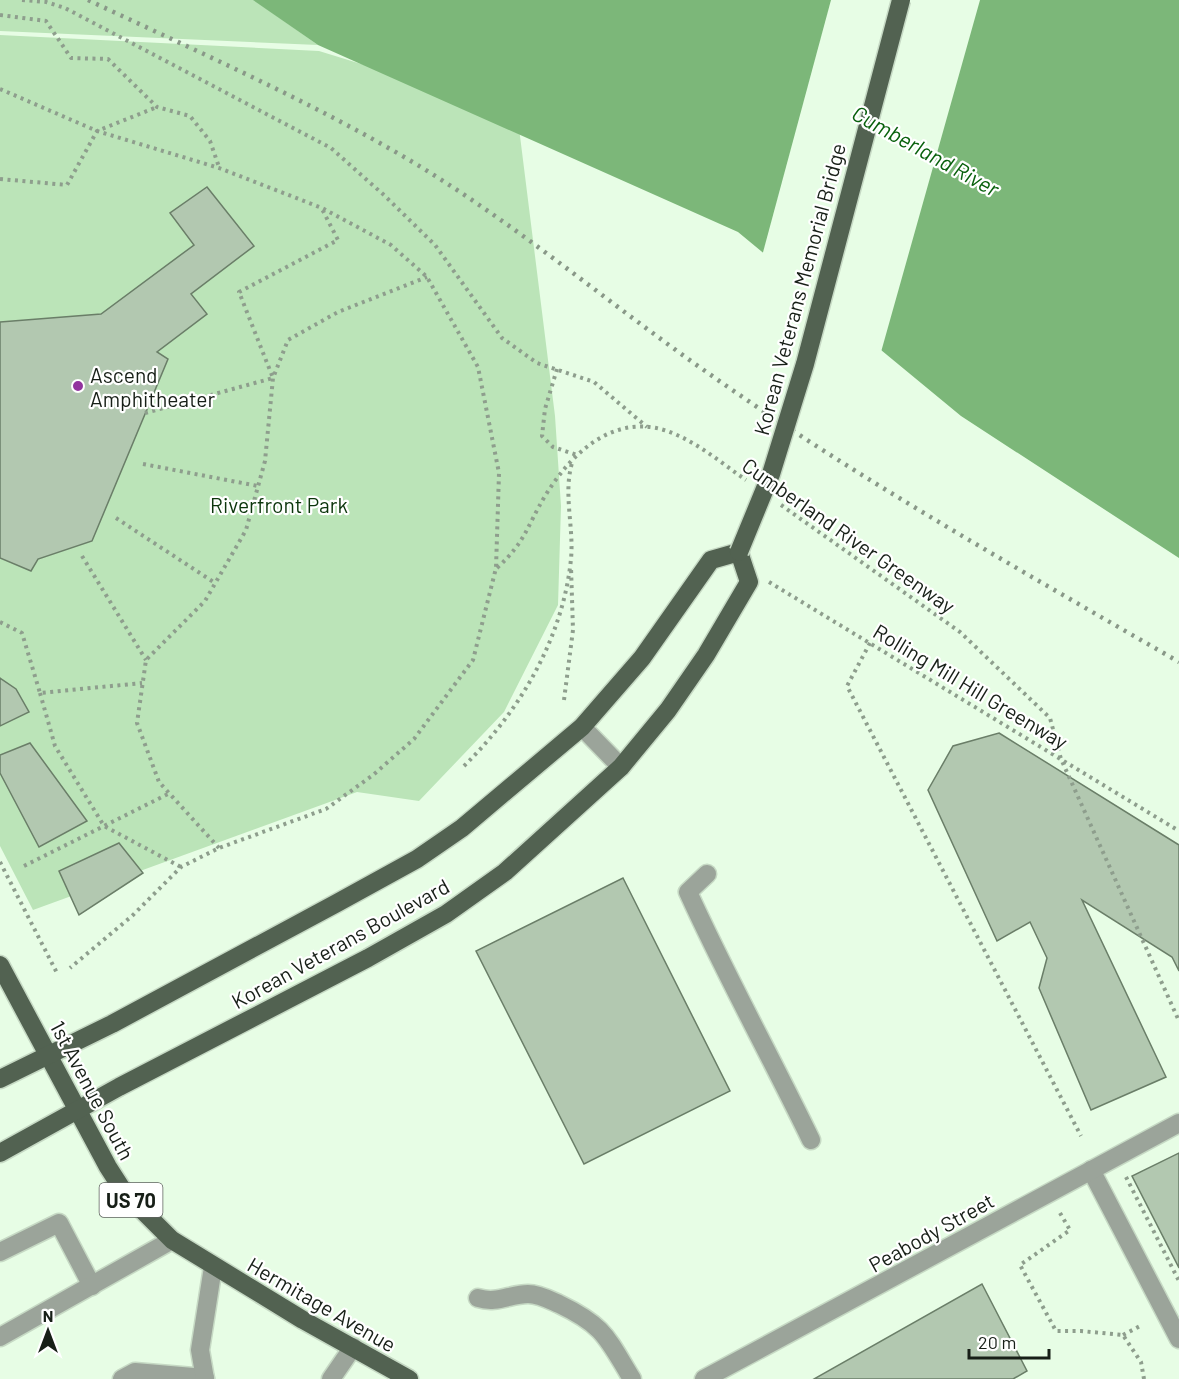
<svg xmlns="http://www.w3.org/2000/svg" width="1179" height="1379" font-family="Barlow,sans-serif">
<rect width="100%" height="100%" fill="#e7fde5"/>
<g fill="#bbe4b8">
<polygon points="0,0 254,0 318,45 0,31"/>
<polygon points="0,35 319,51 517,112 555,416 561,506 558,605 504,712 419,801 357,792 33,910 0,846"/>
</g>
<polygon fill="#7cb779" points="253,0 1179,0 1179,558 961,416 738,232 318,45"/>
<polygon fill="#e7fde5" points="831,0 980,0 881,352 762,256"/>
<g fill="#b2c8b0" stroke="#6a7e68" stroke-width="1.5">
<polygon points="207,187 254,246 191,294 207,314 157,352 168,359 92,541 38,559 31,571 0,558 0,322 101,314 194,245 170,213"/>
<polygon points="0,678 16,689 29,712 0,726"/>
<polygon points="999,733 1179,845 1179,971 1172,957 1082,900 1166,1077 1091,1110 1039,988 1047,958 1030,922 997,941 928,790 953,746"/>
<polygon points="30,743 87,821 39,847 0,773 0,755"/>
<polygon points="119,843 143,873 79,915 59,871"/>
<polygon points="623,878 730,1091 584,1164 476,951"/>
<polygon points="1179,1153 1179,1268 1132,1176"/>
<polygon points="982,1284 1027,1371 1013,1379 814,1379"/>
</g>
<g fill="none" stroke-linecap="round" stroke-linejoin="round">
<g stroke="#c6d9c4" stroke-width="21">
<g id="minor">
<polyline points="582,727 621,767"/>
<path d="M 707,874 L 688,892 C 726,976 771,1057 811,1140"/>
<polyline points="1091,1170 1179,1339"/>
<polyline points="0,1252 59,1223 92,1286"/>
<path d="M 478,1298 C 497,1304 510,1294 528,1294 C 539,1294 550,1300 559,1304 C 605,1326 607,1338 632,1379"/>
<polyline points="0,1337 172,1240"/>
<polyline points="122,1379 135,1372 205,1378"/>
<polyline points="205,1379 200,1350 213,1267"/>
<polyline points="331,1379 353,1347"/>
<polyline points="704,1379 1179,1123"/>
</g>
</g>
<g stroke="#c6d9c4" stroke-width="21">
<g id="major">
<polyline points="0,965 108,1167 124,1192 172,1240 303,1320 409,1379"/>
<polyline points="0,1079 112,1024 337,903 417,859 462,828 582,727 642,658 711,560 739,552 749,582 706,655 668,710 621,767 505,872 446,914 368,958 119,1087 0,1153"/>
</g>
</g>
<g stroke="#8e9e8d" stroke-width="4" stroke-dasharray="3 4.5" stroke-linecap="butt">
<polyline points="22,0 46,2 65,8 331,148 385,196 435,245 502,338 537,363 594,382 647,427"/>
<polyline points="0,15 46,21 71,58 108,59 157,107 190,116 210,141 219,167"/>
<polyline points="0,89 97,131 219,168 322,208 391,245 427,277 478,367 499,473 496,568 473,660 414,739 373,775 326,809 219,848 181,867 132,916 70,968"/>
<polyline points="0,179 67,185 97,131 157,107"/>
<polyline points="557,369 545,409 542,436 553,447 577,455"/>
<polyline points="145,413 273,378 239,292 338,240 322,209"/>
<polyline points="143,464 258,486"/>
<polyline points="781,505 960,632 1050,718 1061,759 1179,1021"/>
<polyline points="116,518 215,583"/>
<polyline points="82,556 146,660"/>
<path d="M 497,568 C 526,541 526,528 545,496 C 573,450 619,408 677,435 C 702,446 724,465 746,480"/>
<polyline points="769,582 1179,831"/>
<polyline points="0,622 22,633 40,693 142,683"/>
<polyline points="870,643 847,686 1081,1136"/>
<polyline points="40,693 55,746 104,826 181,867"/>
<polyline points="564,700 573,630 571,567"/>
<path d="M 464,766 C 520,711 563,638 571,559 C 574,527 563,494 572,463"/>
<polyline points="219,848 159,782 137,723 146,660 205,601 246,530 265,461 273,378 288,340 338,312 427,277"/>
<polyline points="0,862 58,975"/>
<polyline points="24,866 170,793"/>
<polyline points="1126,1177 1179,1281"/>
<polyline points="1060,1213 1070,1230 1020,1265 1056,1331 1081,1331 1123,1335 1141,1362 1144,1379"/>
<polyline points="1123,1335 1142,1325"/>
</g>
<use href="#minor" stroke="#9ba49a" stroke-width="18"/>
<use href="#major" stroke="#526251" stroke-width="18"/>
<path stroke="#899888" stroke-width="4.5" stroke-dasharray="3 6" stroke-linecap="butt" d="M 88,0 C 192,49 299,96 399,154 C 508,217 605,301 708,373 C 858,479 1020,570 1179,662"/>
<g stroke="#c6d9c4" stroke-width="21" stroke-linecap="butt">
<polyline id="major-bridge" points="739,552 771,474 805,364 901,0"/>
</g>
<use href="#major-bridge" stroke="#526251" stroke-width="18"/>
</g>
<circle fill="#92349e" stroke="#fff" stroke-width="2" cx="78" cy="386" r="6"/>
<g text-anchor="middle" dominant-baseline="central" stroke-width="4.5" stroke-linejoin="round" paint-order="stroke">
<rect fill="#fff" stroke="#5d625d" stroke-width="1.5" x="99.5" y="1183" width="63" height="34" rx="4.5"/>
<g font-size="20" font-weight="bold" fill="#171f17">
<text x="131" y="1200">US 70</text>
</g>
<g font-size="21" fill="#171f17" stroke="#fff">
<text transform="translate(799 289) rotate(-75)">Korean Veterans Memorial Bridge</text>
<text transform="translate(849 535) rotate(35)">Cumberland River Greenway</text>
<text transform="translate(971 686) rotate(31)">Rolling Mill Hill Greenway</text>
<text transform="translate(340 943) rotate(-29)">Korean Veterans Boulevard</text>
<text transform="translate(93 1090) rotate(62)">1st Avenue South</text>
<text transform="translate(931 1232) rotate(-29)">Peabody Street</text>
<text transform="translate(322 1304) rotate(30)">Hermitage Avenue</text>
</g>
<g font-size="21" fill="#171f17" stroke="#fff" text-anchor="start">
<text x="90" y="374">Ascend<tspan x="90" dy="24">Amphitheater</tspan></text>
</g>
<g font-size="21" fill="#0b350b" stroke="#fff">
<text x="279" y="504">Riverfront Park</text>
</g>
<g font-size="22" font-style="italic" fill="#09610d" stroke="#fff">
<text transform="translate(926 150) rotate(29)">Cumberland River</text>
</g>
</g>
<g transform="translate(48 1331)" stroke="#ffffff" stroke-width="4.5" paint-order="stroke">
<path d="M0-4.5L10 22L0 15L-10 22Z" fill="#171f17"/>
<text y="-9" font-size="16" font-weight="bold" text-anchor="middle" fill="#171f17">N</text>
</g>
<path d="M969 1349v9h80v-9" fill="none" stroke="#171f17" stroke-width="3"/>
<text x="978" y="1349" font-size="18" fill="#171f17" stroke="#ffffff" stroke-width="4.5" paint-order="stroke">20 m</text>
</svg>
